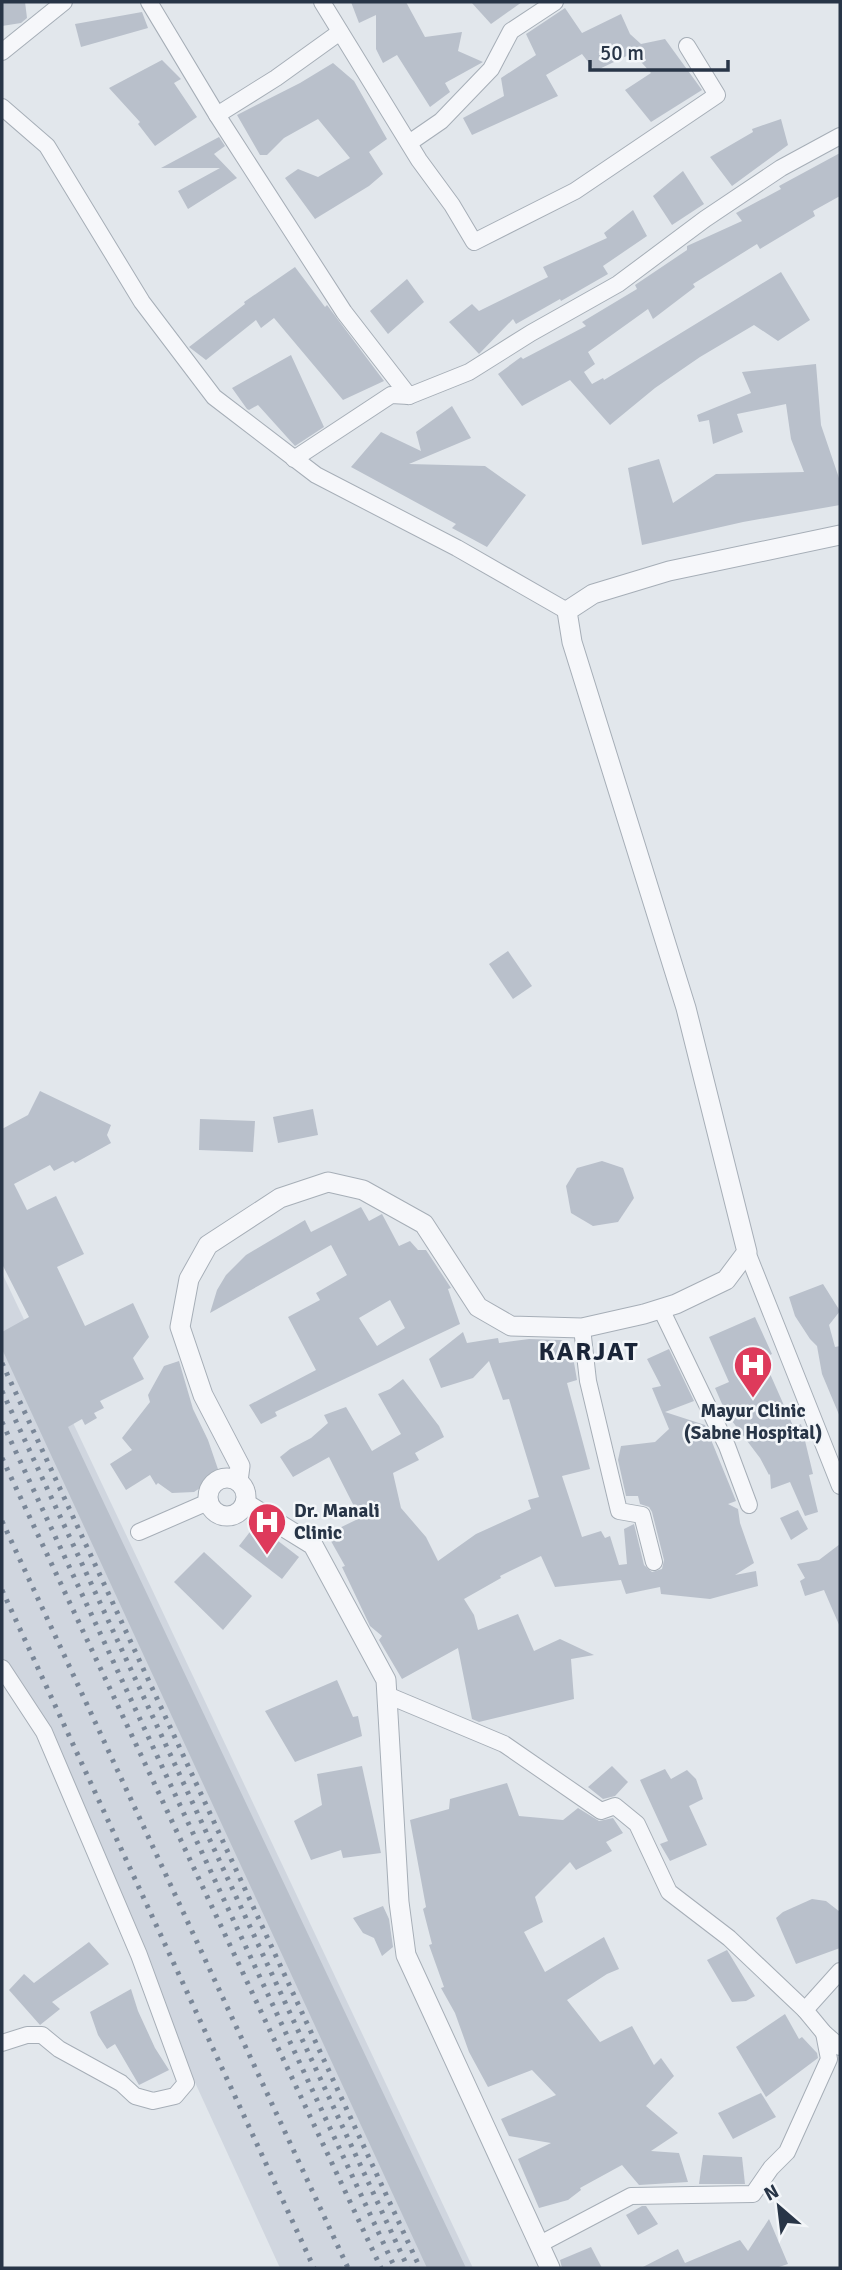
<svg xmlns="http://www.w3.org/2000/svg" width="842" height="2270" font-family="Signika,sans-serif">
<rect width="100%" height="100%" fill="#e2e7ec"/>
<polygon fill="#d0d6df" points="2,1273 166,1619 473,2268 280,2268 2,1661"/>
<g fill="#b9c0cb" fill-rule="evenodd">
<polygon points="2,2 25,2 27,18 21,23 2,26"/>
<polygon points="351,2 406,2 425,37 462,32 458,51 483,62 445,83 450,92 430,107 397,55 383,63 376,49 376,15 359,23"/>
<polygon points="471,2 522,2 491,24"/>
<polygon points="565,8 582,33 621,14 630,34 641,44 665,39 702,90 651,122 625,90 651,73 633,53 595,71 582,54 546,75 558,96 472,135 463,118 504,96 501,78 536,55 526,34"/>
<polygon points="142,12 148,28 81,47 75,24"/>
<polygon points="162,60 181,79 174,83 197,117 155,146 138,124 140,122 109,88"/>
<polygon points="333,63 354,81 387,139 369,152 383,174 369,186 315,219 285,178 298,169 318,177 350,158 318,119 284,138 267,155 260,155 237,115 300,83"/>
<polygon points="781,119 788,145 732,186 710,157 753,132 752,129"/>
<polygon points="219,137 225,146 214,154 237,178 188,209 178,191 220,168 161,168"/>
<polygon points="840,153 840,196 813,211 815,216 760,249 757,244 693,284 695,287 653,319 648,309 588,352 595,364 584,372 592,384 603,378 604,380 781,272 810,320 778,341 754,325 700,357 655,388 610,425 570,380 522,406 498,374 521,357 523,359 586,326 582,322 637,289 635,285 687,250 687,246 742,221 736,213 781,189 779,186"/>
<polygon points="683,171 704,204 672,225 653,196"/>
<polygon points="633,210 647,236 603,266 608,274 561,301 560,299 516,324 513,319 479,354 449,322 472,304 479,311 548,277 543,267 607,238 604,233"/>
<polygon points="295,267 325,307 327,305 384,381 343,400 274,318 261,328 256,320 206,360 189,347 245,304 244,302"/>
<polygon points="407,279 424,302 388,334 370,311"/>
<polygon points="291,355 324,427 295,446 258,405 249,410 247,409 232,388"/>
<polygon points="816,364 821,425 840,481 840,505 743,522 642,545 628,468 659,459 673,503 716,474 804,472 791,439 786,404 737,414 743,432 713,444 709,420 699,422 697,415 751,393 742,372"/>
<polygon points="452,406 471,438 409,464 485,466 526,495 487,547 452,528 456,524 351,467 381,432 421,451 416,432"/>
<polygon points="508,951 532,986 513,999 489,964"/>
<polygon points="40,1091 111,1125 107,1135 111,1143 75,1163 73,1161 54,1171 50,1165 14,1184 27,1210 56,1196 84,1254 57,1267 85,1326 133,1303 149,1337 133,1358 144,1379 100,1401 104,1408 94,1413 97,1418 85,1425 82,1419 68,1427 466,2268 427,2268 2,1349 2,1332 29,1317 2,1264 2,1129 28,1115"/>
<polygon points="313,1109 318,1135 278,1143 273,1117"/>
<polygon points="200,1119 255,1121 253,1152 199,1150"/>
<polygon points="602,1161 623,1168 634,1198 618,1222 593,1226 571,1213 566,1186 577,1168"/>
<path d="M 361,1207 L 369,1221 L 382,1214 L 399,1246 L 410,1241 L 418,1250 L 426,1250 L 451,1288 L 448,1289 L 460,1324 L 275,1412 L 277,1416 L 261,1424 L 249,1405 L 316,1370 L 288,1317 L 320,1300 L 316,1293 L 347,1275 L 331,1245 L 210,1313 L 217,1290 L 226,1275 L 246,1255 L 305,1220 L 311,1232 ZM 390,1300 L 405,1328 L 377,1346 L 359,1318 Z"/>
<polygon points="823,1284 840,1311 829,1325 835,1347 840,1346 840,1417 822,1374 817,1346 810,1339 795,1316 789,1297"/>
<polygon points="755,1317 772,1354 763,1358 794,1428 801,1424 813,1474 809,1475 818,1512 805,1516 790,1482 771,1489 770,1474 769,1475 760,1458 726,1413 715,1388 729,1382 709,1337"/>
<polygon points="463,1332 467,1343 498,1338 499,1343 529,1339 562,1340 572,1351 577,1380 567,1383 590,1469 562,1476 582,1537 601,1531 605,1538 610,1536 619,1565 627,1564 624,1529 634,1524 644,1565 652,1572 662,1569 664,1560 652,1512 649,1507 640,1504 638,1496 626,1496 618,1460 621,1446 655,1442 669,1429 652,1388 661,1386 647,1359 669,1349 694,1401 665,1412 705,1425 736,1501 728,1504 738,1509 740,1523 754,1563 735,1575 756,1571 758,1586 710,1599 661,1594 660,1587 626,1594 621,1580 555,1587 541,1556 500,1576 501,1578 464,1599 474,1615 478,1630 518,1614 534,1651 560,1639 594,1655 571,1659 574,1699 479,1722 472,1719 458,1648 402,1679 379,1640 382,1636 370,1626 342,1567 345,1566 327,1534 360,1518 329,1457 293,1477 280,1457 290,1449 311,1438 328,1423 324,1415 346,1407 372,1451 401,1434 378,1394 390,1389 403,1379 439,1426 444,1437 415,1453 419,1460 393,1473 401,1508 426,1537 438,1561 476,1534 531,1509 528,1500 539,1497 509,1399 503,1400 489,1361 473,1378 441,1388 429,1359"/>
<polygon points="179,1361 193,1409 208,1440 220,1475 194,1492 172,1493 158,1483 156,1485 150,1475 126,1490 110,1464 132,1450 122,1438 150,1402 148,1395 164,1366"/>
<polygon points="798,1510 808,1529 791,1540 780,1518"/>
<polygon points="256,1524 299,1557 282,1579 239,1546"/>
<polygon points="840,1544 840,1627 824,1590 805,1596 800,1581 805,1578 797,1564 819,1560"/>
<polygon points="204,1552 252,1596 223,1630 174,1582"/>
<polygon points="337,1680 353,1717 358,1716 362,1736 295,1762 265,1711"/>
<polygon points="362,1766 381,1853 343,1858 341,1850 311,1860 294,1821 322,1805 317,1774"/>
<polygon points="612,1766 628,1782 615,1796 603,1799 588,1787"/>
<polygon points="665,1769 671,1779 687,1770 696,1779 703,1799 689,1806 707,1845 670,1861 660,1844 668,1841 640,1780"/>
<polygon points="507,1783 519,1816 563,1820 578,1808 599,1821 613,1818 623,1833 606,1842 612,1851 576,1870 570,1862 535,1897 543,1922 524,1932 545,1972 604,1937 619,1969 607,1974 567,2000 600,2042 632,2026 654,2065 661,2058 674,2076 646,2106 678,2133 651,2151 679,2153 688,2182 639,2185 622,2165 580,2188 581,2190 568,2200 539,2208 518,2159 551,2143 509,2136 501,2119 556,2095 532,2070 488,2087 469,2052 455,2013 441,1988 444,1987 429,1945 432,1944 423,1909 426,1907 410,1820 449,1809 450,1799"/>
<polygon points="812,1899 826,1901 840,1912 840,1948 796,1964 776,1918 783,1912"/>
<polygon points="383,1906 389,1919 393,1947 382,1956 374,1938 363,1933 353,1918"/>
<polygon points="89,1942 109,1964 52,2002 60,2009 40,2025 9,1990 24,1974 34,1983"/>
<polygon points="727,1950 755,1996 746,2001 732,2002 707,1960"/>
<polygon points="131,1989 138,2011 155,2048 169,2070 139,2085 115,2044 107,2049 98,2035 90,2012"/>
<polygon points="785,2014 799,2039 802,2037 817,2053 818,2058 766,2097 736,2047"/>
<polygon points="761,2093 776,2117 733,2139 718,2113"/>
<polygon points="703,2155 742,2157 745,2184 699,2184"/>
<polygon points="642,2206 646,2206 658,2224 638,2235 626,2215"/>
<polygon points="769,2219 788,2264 776,2268 641,2268 678,2249 685,2263 740,2240 748,2251"/>
<polygon points="591,2247 602,2268 562,2268 560,2260"/>
</g>
<g fill="none" stroke-linecap="round" stroke-linejoin="round">
<g stroke="#a6aeb7" stroke-width="18">
<g id="minor">
<polyline points="149,2 217,115"/>
<polyline points="322,2 419,160 452,205 474,242 575,191 717,95 687,46"/>
<polyline points="340,32 276,78 217,115 344,312 409,396 469,372 531,333 618,284 705,219 781,168 840,136"/>
<polyline points="2,52 64,2"/>
<polyline points="2,107 47,146 142,302 214,397 316,475 457,548 567,611"/>
<polyline points="409,143 441,121 491,69 511,31 555,2"/>
<polyline points="294,459 391,395 409,396"/>
<polyline points="747,1252 840,1486"/>
<polyline points="661,1309 727,1446 749,1505"/>
<polyline points="582,1328 588,1381 619,1511 642,1515 654,1562"/>
<polyline points="139,1532 208,1502"/>
<polyline points="2,1668 44,1732 139,1955 186,2083 175,2096 153,2101 135,2096 121,2083 59,2049 42,2035 27,2035 2,2043"/>
<polyline points="387,1695 504,1744 601,1811 615,1806 637,1824 669,1892 729,1938 805,2010"/>
<polyline points="840,1971 805,2010 824,2033 840,2047"/>
<polyline points="540,2244 631,2196 753,2194 771,2168 787,2152 829,2059 824,2033"/>
</g>
</g>
<g stroke="#a6aeb7" stroke-width="21">
<g id="tertiary">
<circle cx="227" cy="1497" r="19"/>
<polyline points="238,1481 240,1466 203,1395 180,1327 189,1279 208,1245 280,1198 328,1182 363,1190 424,1224 478,1307 511,1326 582,1328 644,1314 676,1304 726,1280 747,1252 686,1008 572,642 567,611 593,594 669,571 840,535"/>
<polyline points="245,1503 313,1545 386,1680 399,1902 406,1955 550,2268"/>
</g>
</g>
<use href="#minor" stroke="#f6f7fa" stroke-width="16"/>
<use href="#tertiary" stroke="#f6f7fa" stroke-width="19"/>
<g stroke="#7a8798" stroke-width="5" stroke-dasharray="3.5 7" stroke-linecap="butt">
<polyline points="2,1363 420,2268"/>
<polyline points="2,1391 408,2268"/>
<polyline points="2,1422 395,2268"/>
<polyline points="2,1458 381,2268"/>
<polyline points="2,1521 348,2268"/>
<polyline points="2,1590 314,2268"/>
</g>
</g>
<defs>
<g id="hospital-pin" transform="scale(2.0125)"><path d="M0 17L-7.5 6A9.5 9.5 0 1 1 7.5 6Z" fill="#de3a5b" stroke="#f3f6f9"/><path d="M-5-5h3v3.5h4V-5h3V5h-3V1.5h-4V5h-3Z" fill="#fff"/></g>
</defs>
<g fill-rule="evenodd">
<use href="#hospital-pin" x="753" y="1365"/>
<use href="#hospital-pin" x="267" y="1522"/>
</g>
<g text-anchor="middle" dominant-baseline="central" stroke-width="5" stroke-linejoin="round" paint-order="stroke">
<g font-size="19" font-weight="bold" fill="#283547" stroke="#f3f6f9">
<text x="753" y="1411">Mayur Clinic<tspan x="753" dy="22">(Sabne Hospital)</tspan></text>
<text x="294" y="1511" text-anchor="start">Dr. Manali<tspan x="294" dy="22">Clinic</tspan></text>
</g>
<g font-size="26" font-weight="bold" letter-spacing="2" fill="#1a2538" stroke="#f3f6f9">
<text x="589" y="1352">KARJAT</text>
</g>
</g>
<rect width="842" height="2270" fill="none" stroke="#283547" stroke-width="7"/>
<g transform="translate(779 2207) rotate(332)" stroke="#f3f6f9" stroke-width="5" paint-order="stroke">
<path d="M0-5L12 26L0 18L-12 26Z" fill="#283547"/>
<text y="-10" font-size="19" font-weight="bold" text-anchor="middle" fill="#283547">N</text>
</g>
<path d="M590 60v10h138v-10" fill="none" stroke="#283547" stroke-width="3.5"/>
<text x="600" y="60" font-size="21" fill="#283547" stroke="#f3f6f9" stroke-width="5" paint-order="stroke">50 m</text>
</svg>
